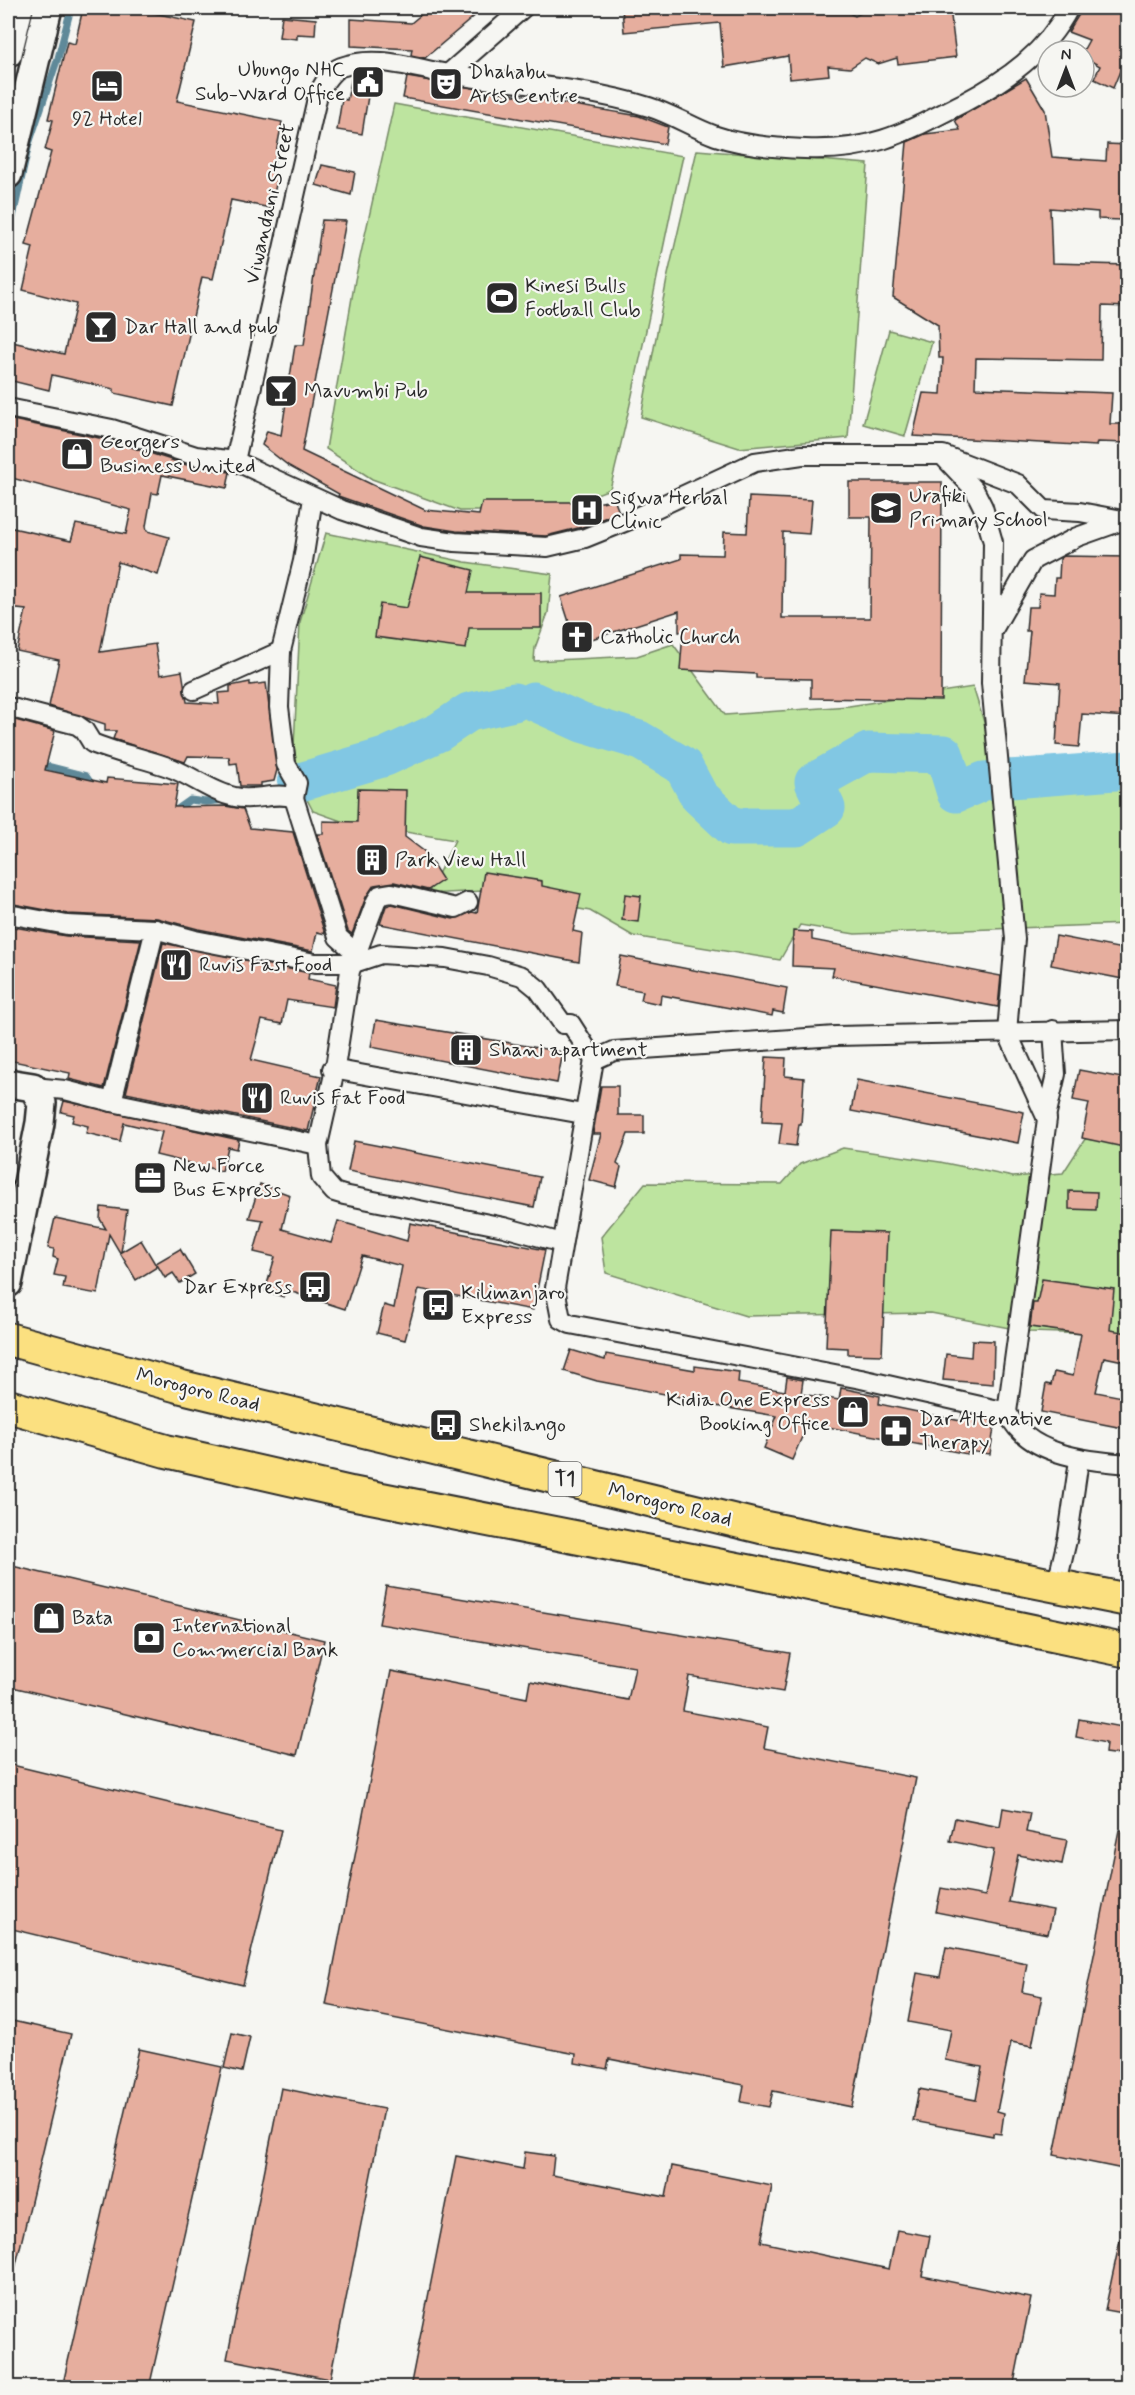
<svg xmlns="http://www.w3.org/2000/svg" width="1135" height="2395" font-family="Mynerve,sans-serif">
<rect width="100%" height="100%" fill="#f6f6f2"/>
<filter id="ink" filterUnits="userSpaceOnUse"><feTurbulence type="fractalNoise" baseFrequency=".0167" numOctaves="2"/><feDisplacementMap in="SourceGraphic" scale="12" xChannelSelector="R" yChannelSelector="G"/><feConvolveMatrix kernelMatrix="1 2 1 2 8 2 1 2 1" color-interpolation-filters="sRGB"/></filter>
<g filter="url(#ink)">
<g fill="#bde49f" stroke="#748865" stroke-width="1.5">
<path d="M 394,104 L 683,156 C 658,267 638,379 610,489 L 552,511 L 460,511 L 372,479 L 326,449 L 355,280 Z"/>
<polygon points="697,150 868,164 848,438 739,448 641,417 667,279"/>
<polygon points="889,330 932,342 905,436 863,424"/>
<polygon points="326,533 465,562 552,574 548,613 535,648 534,661 637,656 673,644 725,715 849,706 973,687 996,760 1127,764 1127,924 855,934 800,925 780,960 633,936 590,911 483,891 428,894 455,840 344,822 313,811 300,786 294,746 300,622"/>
<polygon points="1085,1139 1127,1144 1127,1335 1030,1332 931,1313 746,1316 606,1273 601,1237 645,1183 782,1184 800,1164 843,1148 940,1162 1013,1177 1063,1173"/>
</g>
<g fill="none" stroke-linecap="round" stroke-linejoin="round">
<g stroke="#5f8999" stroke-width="7">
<polyline points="8,240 29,144 58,58 71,8"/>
<polyline points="39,764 86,776 93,786"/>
<polyline points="173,812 190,800 206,802 224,800"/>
</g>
<g stroke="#81c7e3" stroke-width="39">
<polyline points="533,701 582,723 639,740 683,766 699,796 732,827 797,827 826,808 814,782 868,752 944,754 956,793 984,781 1128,770"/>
<polyline points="297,783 385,757 439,732 469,712 514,702"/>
</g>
</g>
<g fill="#e6ae9e" stroke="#2b2b2b" stroke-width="1.5">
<polygon points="83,8 131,8 196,22 177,101 282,122 272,173 278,175 271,208 231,200 213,279 202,277 173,406 114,393 114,389 52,375 49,390 8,380 8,341 64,354 76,304 23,290 33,247 26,245 51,152 45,150 53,120 48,119 67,42 75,44"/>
<polygon points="429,8 484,8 425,58 411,55 412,49 351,46 351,19 411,23"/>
<polygon points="622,8 822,8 823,13 849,13 855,16 871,8 891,12 891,8 950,8 956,57 898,64 897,58 878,64 865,58 850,68 828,66 829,75 790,79 788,56 724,67 720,23 624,32"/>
<polygon points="1083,8 1128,8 1128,75 1120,71 1113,88 1094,79 1100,66 1084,57 1083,51 1089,40 1068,32"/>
<polygon points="282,16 316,19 315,35 297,34 297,39 279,37"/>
<polygon points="356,74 371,77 362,134 337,130 342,99 347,100 352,76"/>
<polygon points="407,77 639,116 668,127 665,144 403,98"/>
<polygon points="1026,78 1045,110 1052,157 1106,161 1107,144 1128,145 1128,189 1122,189 1120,220 1098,219 1098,212 1050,208 1052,263 1128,265 1128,307 1102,306 1101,360 976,358 975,388 1112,393 1110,424 1128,424 1128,443 1097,442 1096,446 913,436 923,393 941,394 943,358 939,358 938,325 893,297 907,142 925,134 960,130 955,120"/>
<polygon points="322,165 355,172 351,195 316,185"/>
<polygon points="322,220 346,221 302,451 425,510 479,515 482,502 602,502 614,499 619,512 582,527 546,536 456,531 424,526 338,496 339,494 289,466 262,445 267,431 281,435 295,345 304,345"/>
<polygon points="8,419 109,440 193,467 230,472 227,488 162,475 158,494 152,493 146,526 147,531 169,537 158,575 118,562 100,652 155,644 160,675 182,671 187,702 219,704 218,693 230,692 230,686 250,682 250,685 266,683 277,770 274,781 261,783 261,786 240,786 237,763 230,764 229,757 188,756 185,762 113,739 116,731 105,731 105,724 49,706 59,660 17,651 26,610 8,608 8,527 71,541 76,524 126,534 131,510 8,477"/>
<polygon points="849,482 942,482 941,700 811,698 811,679 756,678 756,674 680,670 683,632 679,632 679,611 576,644 561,597 681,559 681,554 723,555 724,532 747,533 749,497 812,500 809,534 783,532 782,618 870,618 871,517 849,517"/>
<polygon points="1064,556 1128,557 1128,717 1082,714 1079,747 1056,745 1060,683 1025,680 1030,631 1026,631 1028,607 1038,607 1039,593 1054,594 1055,578 1059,578 1060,559"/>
<polygon points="420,557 473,570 468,593 541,593 541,628 469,628 466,649 375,637 380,604 407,608"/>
<polygon points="8,718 55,731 45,770 106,783 107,778 178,784 174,807 225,806 243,809 250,828 293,832 325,934 317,932 313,951 198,929 157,918 68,914 8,903"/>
<polygon points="358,789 406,790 405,837 425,852 443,880 428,890 394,882 374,885 366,897 352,934 348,931 317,834 323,834 323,821 357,822"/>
<polygon points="484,872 542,881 542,886 581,894 573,931 582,933 579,962 380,924 386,906 392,904 453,919 472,912 477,913"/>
<polygon points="625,894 641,896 638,922 622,920"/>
<polygon points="8,926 66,936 141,940 104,1088 69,1079 70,1073 8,1060"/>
<polygon points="793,931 812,932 812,940 1001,976 998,1007 832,976 834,968 792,966"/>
<polygon points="1056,936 1128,950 1128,980 1051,965"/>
<polygon points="163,943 309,973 308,979 336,985 333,1007 287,1000 282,1024 262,1020 251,1060 321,1076 308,1131 126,1093"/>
<polygon points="621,956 787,988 783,1013 773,1011 772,1016 661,995 660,1004 641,1000 643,991 615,986"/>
<polygon points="376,1020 563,1052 557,1083 371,1047"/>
<polygon points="766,1057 786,1058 785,1076 804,1078 801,1124 799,1124 796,1146 779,1144 782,1123 762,1122"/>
<polygon points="1079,1070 1128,1079 1128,1148 1082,1138 1089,1103 1073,1100"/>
<polygon points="857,1080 1024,1112 1018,1143 851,1111"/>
<polygon points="601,1086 618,1086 618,1115 644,1115 644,1134 628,1134 617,1164 621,1167 616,1187 589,1180 601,1134 593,1134"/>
<polygon points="64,1101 239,1140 237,1149 228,1147 222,1171 156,1155 162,1132 124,1123 120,1141 86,1133 88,1126 72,1122 74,1115 61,1112"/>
<polygon points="354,1141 540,1177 534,1207 348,1171"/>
<polygon points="260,1184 290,1195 282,1229 331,1243 338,1221 407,1241 410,1223 545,1250 533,1310 419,1289 405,1340 377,1333 384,1305 394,1308 402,1266 362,1256 345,1309 286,1290 284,1297 265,1291 275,1257 254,1252 263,1220 249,1218"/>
<polygon points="1069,1191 1097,1192 1096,1210 1069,1209"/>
<polygon points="101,1207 127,1210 121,1252 141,1240 157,1267 136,1280 109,1234 98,1294 63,1288 65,1277 54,1275 58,1259 53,1257 54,1249 48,1248 55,1218 106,1229 100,1219"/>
<polygon points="831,1231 887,1233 882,1355 848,1354 848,1348 826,1347"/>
<polygon points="180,1249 195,1274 180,1283 173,1273 165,1278 156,1263"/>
<polygon points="1042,1279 1114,1289 1110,1330 1128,1333 1128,1362 1104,1357 1096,1392 1128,1398 1128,1429 1041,1412 1046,1384 1051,1385 1054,1372 1073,1376 1081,1334 1030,1327 1033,1303 1037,1303"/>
<polygon points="972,1340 994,1341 993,1384 943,1380 946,1354 971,1357"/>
<polygon points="571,1350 605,1360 606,1354 695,1370 695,1366 739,1372 738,1383 785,1391 787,1377 803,1380 801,1394 839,1400 841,1388 880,1396 879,1404 961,1421 962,1413 995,1421 990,1454 968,1451 967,1454 808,1423 792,1460 764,1448 777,1416 691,1402 691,1399 597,1381 564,1371"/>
<polygon points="8,1565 324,1640 297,1755 8,1686"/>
<polygon points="386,1586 790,1653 783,1692 689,1676 683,1711 768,1727 764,1748 916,1778 852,2107 773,2091 769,2107 741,2102 744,2085 609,2059 607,2069 575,2063 576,2054 326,2005 391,1671 527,1698 530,1681 628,1700 635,1667 379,1624"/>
<polygon points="1079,1719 1128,1728 1128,1756 1105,1753 1106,1743 1076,1737"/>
<polygon points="8,1764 281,1830 243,1985 8,1928"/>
<polygon points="1003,1808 1030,1813 1026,1832 1067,1840 1062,1864 1018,1855 1009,1902 1053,1910 1048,1934 936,1912 941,1888 985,1896 994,1850 950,1841 955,1818 1000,1827"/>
<polygon points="1119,1830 1128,1831 1128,2170 1054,2155"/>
<polygon points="946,1947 1027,1963 1022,1992 1042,1996 1032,2046 1011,2042 997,2111 1004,2113 1001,2134 993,2133 993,2136 913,2121 919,2089 976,2100 982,2067 945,2060 951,2030 908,2022 917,1973 940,1977"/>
<polygon points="8,2020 71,2034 14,2273 8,2273"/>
<polygon points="232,2033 250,2037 242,2072 224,2068"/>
<polygon points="139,2049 222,2067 149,2388 62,2388"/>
<polygon points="281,2088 384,2109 330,2379 227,2359"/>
<polygon points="525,2152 554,2156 552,2175 666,2197 672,2166 772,2186 761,2242 889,2269 897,2230 930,2236 922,2276 1031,2298 1013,2388 410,2388 456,2156 523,2169"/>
<polygon points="1120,2240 1128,2240 1128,2314 1105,2310"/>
</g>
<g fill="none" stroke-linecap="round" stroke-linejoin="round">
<g stroke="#2b2b2b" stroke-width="22">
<g id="minor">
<polyline points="448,74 523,8"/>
<polyline points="8,408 112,429 196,456 235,461 342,510 421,537 455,542 547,547 585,538 637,517 755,462 802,455 943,455 1018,484 1044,510 1080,512 1128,521"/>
<path d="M 943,456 L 974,489 L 983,507 L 993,542 L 991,683 L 1015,939 L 1007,1032 L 1047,1119 L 1007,1412 C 1027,1456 1086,1460 1128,1464"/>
<path d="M 235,461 L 318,94 C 323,85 330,71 341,67 C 376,54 412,68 448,74 C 514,84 584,87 649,107 C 672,114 693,128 716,136 C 742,145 777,148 805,149 C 872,152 906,132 963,103 C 1007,80 1046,52 1069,8"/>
<polyline points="313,498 303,561 281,651 279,707 286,764 297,783 294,798 320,880 338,937 357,954"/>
<polyline points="994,628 1033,560 1077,537 1122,521"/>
<polyline points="194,690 281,651"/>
<path d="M 8,707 L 77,725 L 84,730 L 92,743 C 119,754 149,759 176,770 C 196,779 214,793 235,797 C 255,802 276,791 294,798"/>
<polyline points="468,902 456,908 392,893 380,895 376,901 350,971 334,1074 318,1145 321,1177 334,1192 344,1195 504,1227 562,1243"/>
<polyline points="8,914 67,925 155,929 195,940 315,963 354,963 381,954 445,958 488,966 522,976 538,989 563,1024 571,1024 594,1060 555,1288 561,1319 570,1324 861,1379 1007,1412"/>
<polyline points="594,1060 614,1051 836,1036 1128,1030"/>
<polyline points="332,1069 583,1114"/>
<polyline points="33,1087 65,1090 112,1102 318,1145"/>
<polyline points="112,1102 155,929"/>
<polyline points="1046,1117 1056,1074 1053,1030"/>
<polyline points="1056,1587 1068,1536 1079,1460"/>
</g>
</g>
<g stroke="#2b2b2b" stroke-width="32">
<g id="secondary">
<polyline points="8,53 19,8"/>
<polyline points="8,174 48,8"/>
<polyline points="8,1083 33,1087 42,1103 40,1123 8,1283"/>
</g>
</g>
<g stroke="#2b2b2b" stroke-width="36">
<g id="trunk">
<polyline points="8,1339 182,1387 761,1527 1128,1600"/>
<polyline points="8,1406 166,1451 351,1493 752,1572 1128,1651"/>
</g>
</g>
<use href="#minor" stroke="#f6f6f2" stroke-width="18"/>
<use href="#secondary" stroke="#f6f6f2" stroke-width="27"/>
<use href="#trunk" stroke="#fbe080" stroke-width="32"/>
</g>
</g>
<defs>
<g id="civic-square" transform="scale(1.725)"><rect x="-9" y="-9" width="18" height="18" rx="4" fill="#2b2b2b" stroke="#f6f6f2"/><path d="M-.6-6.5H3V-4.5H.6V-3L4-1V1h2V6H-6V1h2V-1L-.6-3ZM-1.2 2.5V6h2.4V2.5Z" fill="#fff"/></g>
<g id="theatre-square" transform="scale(1.725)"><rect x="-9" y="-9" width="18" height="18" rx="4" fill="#2b2b2b" stroke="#f6f6f2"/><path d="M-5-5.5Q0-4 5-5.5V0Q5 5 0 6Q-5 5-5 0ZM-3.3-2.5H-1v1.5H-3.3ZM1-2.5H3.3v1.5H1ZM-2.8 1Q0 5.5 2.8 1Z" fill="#fff"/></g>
<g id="hotel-square" transform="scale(1.725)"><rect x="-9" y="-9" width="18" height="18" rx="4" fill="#2b2b2b" stroke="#f6f6f2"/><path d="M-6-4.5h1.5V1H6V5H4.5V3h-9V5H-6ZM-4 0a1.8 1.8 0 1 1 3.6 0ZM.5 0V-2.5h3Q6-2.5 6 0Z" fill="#fff"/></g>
<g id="stadium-square" transform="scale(1.725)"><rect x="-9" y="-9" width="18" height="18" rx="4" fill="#2b2b2b" stroke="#f6f6f2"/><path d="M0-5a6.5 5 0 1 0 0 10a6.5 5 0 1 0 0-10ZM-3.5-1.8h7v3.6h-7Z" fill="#fff"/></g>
<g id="bar-square" transform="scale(1.725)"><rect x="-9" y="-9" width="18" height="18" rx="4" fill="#2b2b2b" stroke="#f6f6f2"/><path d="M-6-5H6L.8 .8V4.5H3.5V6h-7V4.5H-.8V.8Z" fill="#fff"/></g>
<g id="shop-square" transform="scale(1.725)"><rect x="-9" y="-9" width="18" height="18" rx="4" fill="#2b2b2b" stroke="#f6f6f2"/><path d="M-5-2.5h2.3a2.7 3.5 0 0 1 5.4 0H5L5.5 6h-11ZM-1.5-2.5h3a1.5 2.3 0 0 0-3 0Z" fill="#fff"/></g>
<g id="school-square" transform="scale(1.725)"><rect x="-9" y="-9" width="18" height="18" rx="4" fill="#2b2b2b" stroke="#f6f6f2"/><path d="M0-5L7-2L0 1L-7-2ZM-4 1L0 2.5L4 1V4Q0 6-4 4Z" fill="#fff"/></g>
<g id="hospital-square" transform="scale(1.725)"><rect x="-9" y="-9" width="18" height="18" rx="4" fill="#2b2b2b" stroke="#f6f6f2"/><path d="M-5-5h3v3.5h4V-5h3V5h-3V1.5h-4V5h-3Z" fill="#fff"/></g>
<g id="church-square" transform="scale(1.725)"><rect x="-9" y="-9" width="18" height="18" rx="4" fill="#2b2b2b" stroke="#f6f6f2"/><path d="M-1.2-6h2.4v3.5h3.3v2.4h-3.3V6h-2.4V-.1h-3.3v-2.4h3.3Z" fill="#fff"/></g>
<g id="building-square" transform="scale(1.725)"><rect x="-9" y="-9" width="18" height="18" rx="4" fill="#2b2b2b" stroke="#f6f6f2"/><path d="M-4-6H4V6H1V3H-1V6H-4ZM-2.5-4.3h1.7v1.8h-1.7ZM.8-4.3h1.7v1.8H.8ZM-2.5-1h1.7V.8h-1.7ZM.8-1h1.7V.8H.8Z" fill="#fff"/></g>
<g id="restaurant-square" transform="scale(1.725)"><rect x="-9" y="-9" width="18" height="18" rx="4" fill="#2b2b2b" stroke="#f6f6f2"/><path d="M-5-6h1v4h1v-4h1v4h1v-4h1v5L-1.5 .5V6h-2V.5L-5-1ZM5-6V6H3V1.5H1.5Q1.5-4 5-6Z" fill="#fff"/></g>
<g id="office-square" transform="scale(1.725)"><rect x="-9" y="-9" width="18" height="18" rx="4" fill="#2b2b2b" stroke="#f6f6f2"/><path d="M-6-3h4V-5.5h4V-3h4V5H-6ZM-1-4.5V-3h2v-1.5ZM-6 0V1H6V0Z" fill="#fff"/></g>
<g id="bus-square" transform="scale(1.725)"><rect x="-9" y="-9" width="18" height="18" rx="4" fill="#2b2b2b" stroke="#f6f6f2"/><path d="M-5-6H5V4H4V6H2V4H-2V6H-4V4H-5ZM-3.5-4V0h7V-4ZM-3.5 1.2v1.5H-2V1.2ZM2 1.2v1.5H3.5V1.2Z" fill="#fff"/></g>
<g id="pharmacy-square" transform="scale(1.725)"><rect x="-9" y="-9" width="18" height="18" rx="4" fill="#2b2b2b" stroke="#f6f6f2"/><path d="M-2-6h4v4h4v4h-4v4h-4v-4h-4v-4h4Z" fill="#fff"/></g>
<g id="bank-square" transform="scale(1.725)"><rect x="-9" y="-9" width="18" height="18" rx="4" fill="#2b2b2b" stroke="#f6f6f2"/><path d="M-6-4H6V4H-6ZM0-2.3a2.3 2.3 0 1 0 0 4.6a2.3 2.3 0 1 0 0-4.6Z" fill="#fff"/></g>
</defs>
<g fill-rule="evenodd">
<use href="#civic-square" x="368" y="82"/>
<use href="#theatre-square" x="446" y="84"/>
<use href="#hotel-square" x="107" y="86"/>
<use href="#stadium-square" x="502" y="298"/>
<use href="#bar-square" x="101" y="327"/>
<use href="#bar-square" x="281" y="391"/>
<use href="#shop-square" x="77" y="454"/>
<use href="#school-square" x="886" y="508"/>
<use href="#hospital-square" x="587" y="510"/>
<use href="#church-square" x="577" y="637"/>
<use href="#building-square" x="372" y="860"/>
<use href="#restaurant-square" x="176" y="965"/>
<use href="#building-square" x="466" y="1050"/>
<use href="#restaurant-square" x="257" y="1098"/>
<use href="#office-square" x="150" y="1178"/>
<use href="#bus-square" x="315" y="1287"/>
<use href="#bus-square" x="438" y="1305"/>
<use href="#shop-square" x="853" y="1412"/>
<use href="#bus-square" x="446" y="1425"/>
<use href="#pharmacy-square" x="896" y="1431"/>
<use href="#shop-square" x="49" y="1618"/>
<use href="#bank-square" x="149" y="1638"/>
</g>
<g text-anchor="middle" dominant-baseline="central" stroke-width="4.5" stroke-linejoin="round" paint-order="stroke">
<rect fill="#f6f6f2" stroke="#686867" stroke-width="1.5" x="548.5" y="1462" width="33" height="34" rx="4.5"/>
<g font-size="20" font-weight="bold" fill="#2b2b2b">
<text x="565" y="1479">T1</text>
</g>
<g font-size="21" fill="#2b2b2b" stroke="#f6f6f2" text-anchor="start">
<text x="345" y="70" text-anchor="end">Ubungo NHC<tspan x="345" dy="24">Sub-Ward Office</tspan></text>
<text x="469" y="72">Dhahabu<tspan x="469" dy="24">Arts Centre</tspan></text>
<text x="107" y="119" text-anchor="middle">92 Hotel</text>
<text x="525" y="286">Kinesi Bulls<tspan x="525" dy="24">Football Club</tspan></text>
<text x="124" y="327">Dar Hall and pub</text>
<text x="304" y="391">Mavumbi Pub</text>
<text x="100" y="442">Georgers<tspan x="100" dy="24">Business United</tspan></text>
<text x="909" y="496">Urafiki<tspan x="909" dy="24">Primary School</tspan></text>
<text x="610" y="498">Sigwa Herbal<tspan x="610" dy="24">Clinic</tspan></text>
<text x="600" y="637">Catholic Church</text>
<text x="395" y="860">Park View Hall</text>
<text x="199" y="965">Ruvis Fast Food</text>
<text x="489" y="1050">Shani apartment</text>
<text x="280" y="1098">Ruvis Fat Food</text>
<text x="173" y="1166">New Force<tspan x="173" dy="24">Bus Express</tspan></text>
<text x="292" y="1287" text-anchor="end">Dar Express</text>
<text x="461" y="1293">Kilimanjaro<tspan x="461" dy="24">Express</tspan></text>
<text x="830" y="1400" text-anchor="end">Kidia One Express<tspan x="830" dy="24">Booking Office</tspan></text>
<text x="919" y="1419">Dar Altenative<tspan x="919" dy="24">Therapy</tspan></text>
<text x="469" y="1425">Shekilango</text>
<text x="72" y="1618">Bata</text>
<text x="172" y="1626">International<tspan x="172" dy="24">Commercial Bank</tspan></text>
</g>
<g font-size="21" fill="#2b2b2b" stroke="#f6f6f2">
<text transform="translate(270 204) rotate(-77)">Viwandani Street</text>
<text transform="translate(198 1390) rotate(14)">Morogoro Road</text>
<text transform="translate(670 1505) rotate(14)">Morogoro Road</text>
</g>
</g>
<rect width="1135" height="2395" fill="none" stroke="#f6f6f2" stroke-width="30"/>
<rect x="15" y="15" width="1105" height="2365" fill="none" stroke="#2b2b2b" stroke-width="2" filter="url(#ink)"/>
<g transform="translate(1066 69)"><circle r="28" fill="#f6f6f2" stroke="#a5a5a2" stroke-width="1.5"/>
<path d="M0-4.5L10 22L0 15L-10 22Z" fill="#2b2b2b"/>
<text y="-9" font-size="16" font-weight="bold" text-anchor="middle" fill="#2b2b2b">N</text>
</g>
</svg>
